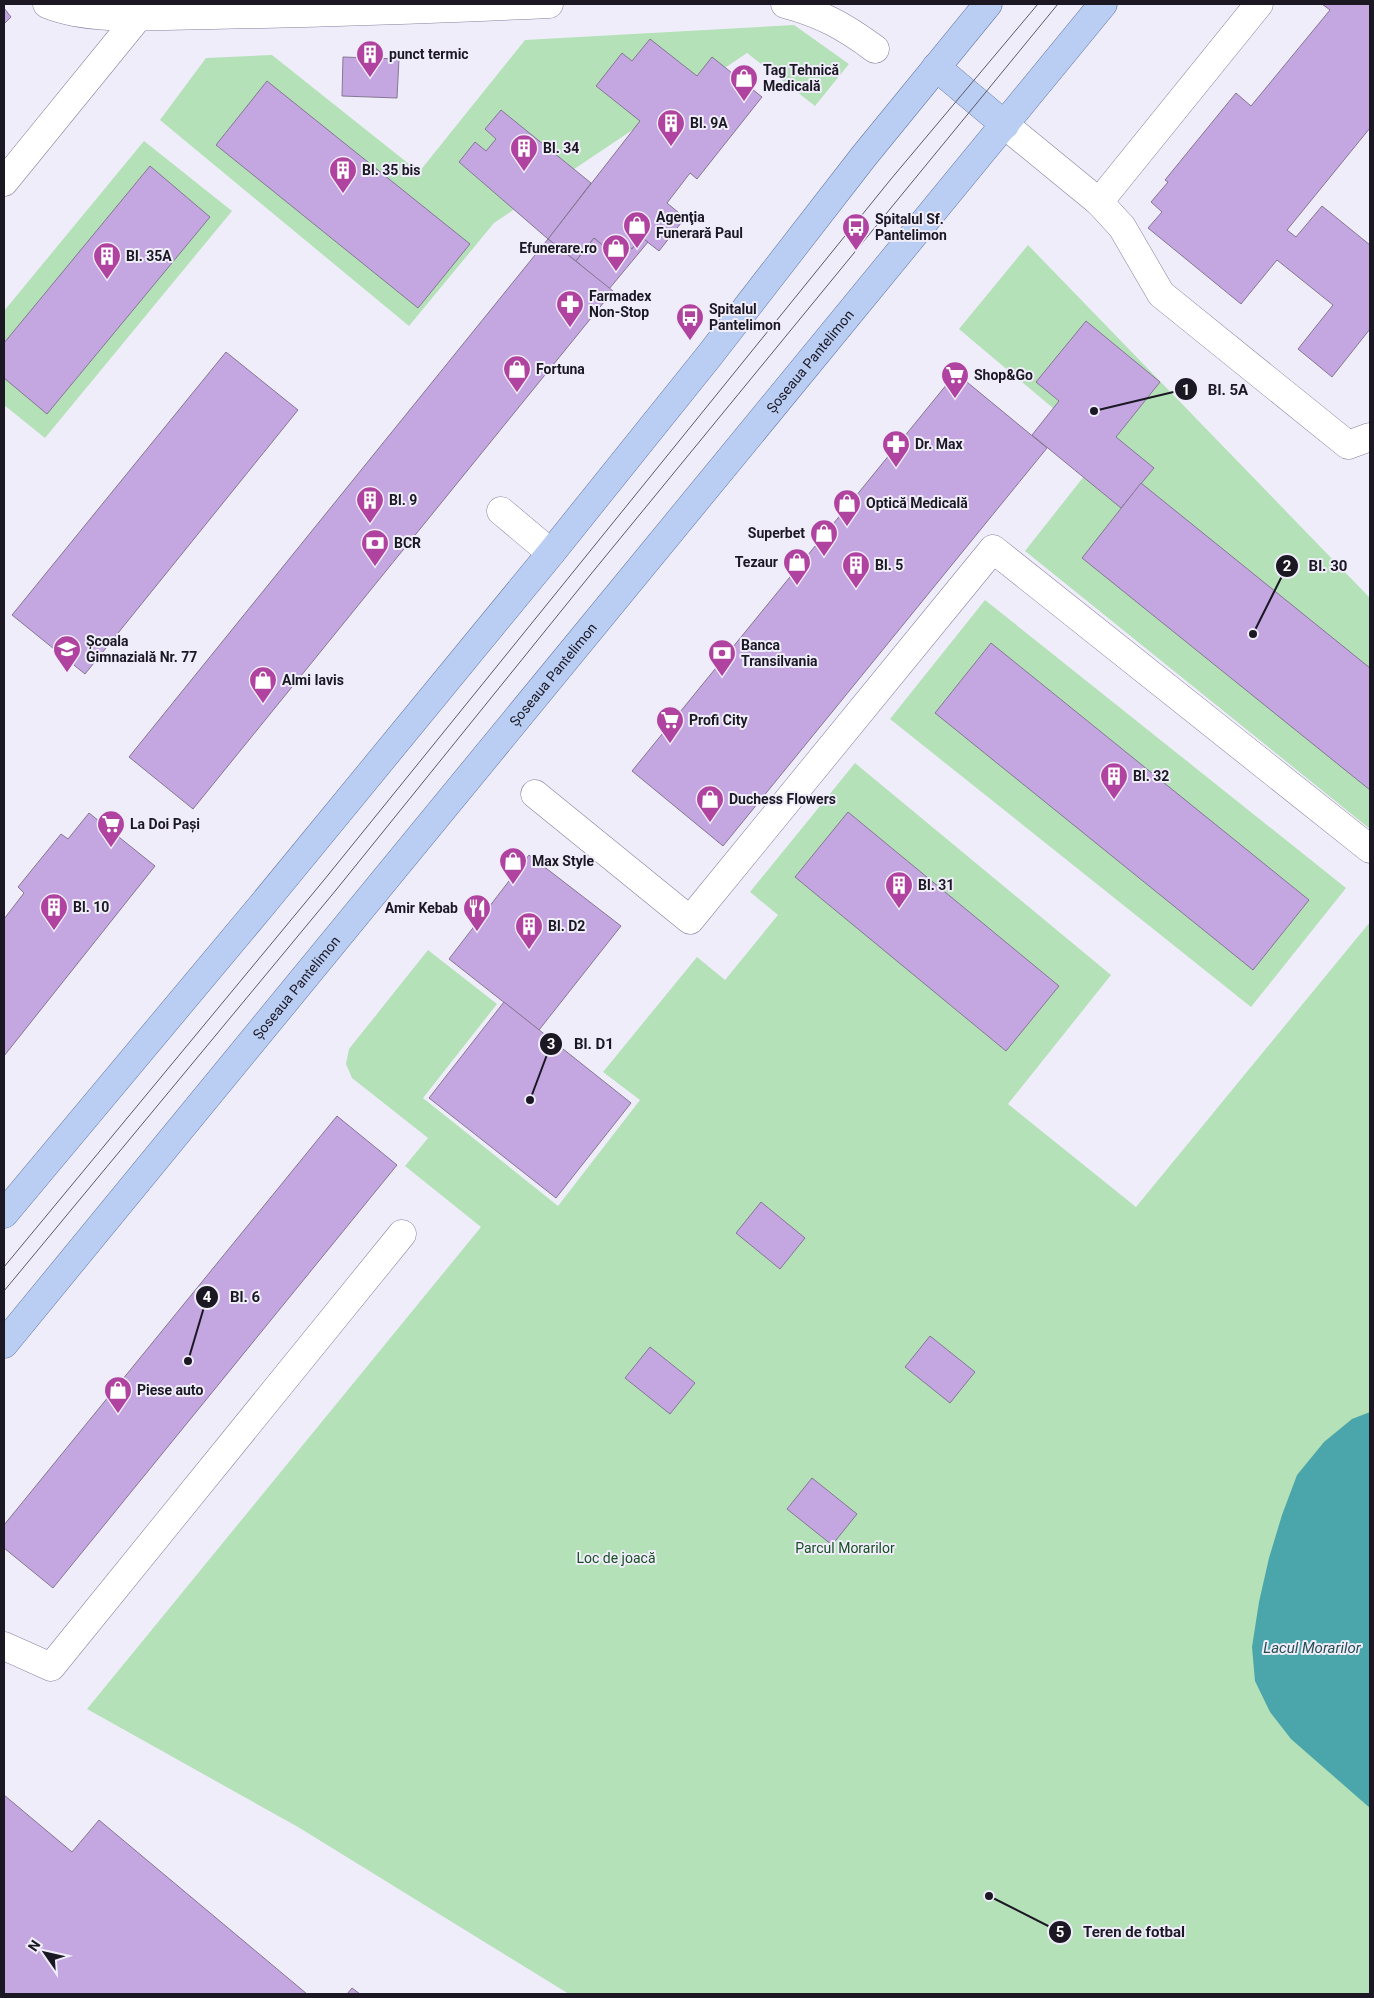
<svg xmlns="http://www.w3.org/2000/svg" width="1374" height="1998" font-family="Roboto,sans-serif">
<rect width="100%" height="100%" fill="#f0edfa"/>
<g fill="#b4e1b8">
<polygon points="794,25 849,64 815,106 747,53 494,223 409,326 160,120 206,58 272,55 419,172 525,40"/>
<polygon points="144,141 232,211 45,438 4,405 4,311"/>
<polygon points="1028,245 1370,598 1370,829 1025,551 1104,451 959,329"/>
<polygon points="985,600 1346,888 1251,1007 890,719"/>
<polygon points="855,763 1111,975 1008,1104 1136,1207 1370,922 1370,1994 569,1994 298,1827 87,1709 481,1227 405,1166 428,1138 352,1078 346,1064 349,1049 428,950 497,1004 423,1098 558,1206 640,1100 603,1072 697,957 725,980 778,915 750,892"/>
</g>
<polygon fill="#4aa6ab" points="1370,1412 1370,1808 1291,1739 1270,1712 1255,1681 1252,1647 1259,1602 1269,1558 1282,1515 1297,1475 1324,1442 1352,1419"/>
<g fill="#c4a6e0" stroke="#857793">
<polygon points="1322,4 1370,4 1370,128 1287,230 1296,237 1322,206 1370,245 1370,329 1332,377 1298,349 1333,305 1277,260 1241,304 1148,228 1162,212 1151,202 1168,182 1165,180 1236,93 1251,106 1330,10"/>
<polygon points="4,8 11,17 4,24"/>
<polygon points="650,39 697,76 712,57 762,97 697,179 690,173 667,203 685,218 659,251 641,237 632,249 616,236 606,248 594,238 576,261 548,239 640,121 596,86 622,53 632,61"/>
<polygon points="343,57 399,59 397,98 342,96"/>
<polygon points="267,81 470,244 418,308 216,145"/>
<polygon points="501,110 591,183 548,239 459,162 475,142 486,151 496,139 485,129"/>
<polygon points="150,166 210,217 47,414 4,378 4,343"/>
<polygon points="616,236 632,249 641,237 648,242 609,289 576,261 594,238 606,248"/>
<polygon points="548,239 613,291 193,809 129,757"/>
<polygon points="1086,321 1160,382 1116,437 1154,468 1121,508 1032,435 1059,401 1036,382"/>
<polygon points="226,352 298,410 85,674 12,615"/>
<polygon points="956,373 1047,448 723,846 632,771"/>
<polygon points="1141,483 1370,668 1370,790 1082,558"/>
<polygon points="991,643 1309,900 1253,970 935,713"/>
<polygon points="848,812 1059,986 1006,1051 795,877"/>
<polygon points="89,813 155,866 4,1056 4,919 24,893 18,887 61,834 68,839"/>
<polygon points="529,855 621,926 539,1030 449,959"/>
<polygon points="504,1002 631,1103 556,1198 429,1098"/>
<polygon points="337,1116 397,1165 53,1588 4,1548 4,1525"/>
<polygon points="761,1202 805,1238 780,1269 736,1233"/>
<polygon points="930,1336 975,1372 950,1403 905,1367"/>
<polygon points="650,1347 695,1383 670,1414 625,1378"/>
<polygon points="812,1478 857,1514 832,1545 787,1509"/>
<polygon points="4,1795 72,1852 99,1820 307,1994 4,1994"/>
<polygon points="352,1988 360,1994 347,1994"/>
</g>
<g fill="none" stroke-linecap="round" stroke-linejoin="round">
<g stroke="#877f9d" stroke-width="29">
<g id="minor">
<path d="M 47,4 C 93,23 162,15 212,15 C 325,13 437,9 549,4"/>
<path d="M 785,4 C 822,14 844,26 875,49"/>
<polyline points="1005,125 1099,202 1122,227 1161,294 1348,445 1370,437"/>
<polyline points="4,182 139,16"/>
<polyline points="1099,202 1259,4"/>
<polyline points="501,511 551,553"/>
<polyline points="535,794 690,920 993,549 1370,849"/>
<polyline points="4,1646 51,1667 402,1234"/>
</g>
</g>
<g stroke="#6478a5" stroke-width="29">
<g id="major">
<polyline points="936,67 1005,125"/>
<polyline points="4,1214 263,904 551,553 709,356 864,156 988,4"/>
<path id="s1" d="M 4,1344 L 1103,4"/>
</g>
</g>
<use href="#minor" stroke="#fff" stroke-width="28"/>
<use href="#major" stroke="#bacdf3" stroke-width="28"/>
<g stroke="#5c5965" stroke-width="1">
<polyline points="4,1267 324,880 891,179 1038,4"/>
<polyline points="4,1291 336,890 591,574 1058,4"/>
</g>
</g>
<defs>
<g id="building-pin" transform="scale(1.4375)"><path d="M0 17L-7.5 6A9.5 9.5 0 1 1 7.5 6Z" fill="#b042a0" stroke="#f0edfa"/><path d="M-4-6H4V6H1V3H-1V6H-4ZM-2.5-4.3h1.7v1.8h-1.7ZM.8-4.3h1.7v1.8H.8ZM-2.5-1h1.7V.8h-1.7ZM.8-1h1.7V.8H.8Z" fill="#fff"/></g>
<g id="shop-pin" transform="scale(1.4375)"><path d="M0 17L-7.5 6A9.5 9.5 0 1 1 7.5 6Z" fill="#b042a0" stroke="#f0edfa"/><path d="M-5-2.5h2.3a2.7 3.5 0 0 1 5.4 0H5L5.5 6h-11ZM-1.5-2.5h3a1.5 2.3 0 0 0-3 0Z" fill="#fff"/></g>
<g id="bus-pin" transform="scale(1.4375)"><path d="M0 17L-7.5 6A9.5 9.5 0 1 1 7.5 6Z" fill="#b042a0" stroke="#f0edfa"/><path d="M-5-6H5V4H4V6H2V4H-2V6H-4V4H-5ZM-3.5-4V0h7V-4ZM-3.5 1.2v1.5H-2V1.2ZM2 1.2v1.5H3.5V1.2Z" fill="#fff"/></g>
<g id="pharmacy-pin" transform="scale(1.4375)"><path d="M0 17L-7.5 6A9.5 9.5 0 1 1 7.5 6Z" fill="#b042a0" stroke="#f0edfa"/><path d="M-2-6h4v4h4v4h-4v4h-4v-4h-4v-4h4Z" fill="#fff"/></g>
<g id="supermarket-pin" transform="scale(1.4375)"><path d="M0 17L-7.5 6A9.5 9.5 0 1 1 7.5 6Z" fill="#b042a0" stroke="#f0edfa"/><path d="M-6-5.5h2.5l.6 2H6L4.5 2H-2.5L-4.4-4H-6ZM-1.5 3.2a1.3 1.3 0 1 0 .1 0ZM3 3.2a1.3 1.3 0 1 0 .1 0Z" fill="#fff"/></g>
<g id="bank-pin" transform="scale(1.4375)"><path d="M0 17L-7.5 6A9.5 9.5 0 1 1 7.5 6Z" fill="#b042a0" stroke="#f0edfa"/><path d="M-6-4H6V4H-6ZM0-2.3a2.3 2.3 0 1 0 0 4.6a2.3 2.3 0 1 0 0-4.6Z" fill="#fff"/></g>
<g id="school-pin" transform="scale(1.4375)"><path d="M0 17L-7.5 6A9.5 9.5 0 1 1 7.5 6Z" fill="#b042a0" stroke="#f0edfa"/><path d="M0-5L7-2L0 1L-7-2ZM-4 1L0 2.5L4 1V4Q0 6-4 4Z" fill="#fff"/></g>
<g id="restaurant-pin" transform="scale(1.4375)"><path d="M0 17L-7.5 6A9.5 9.5 0 1 1 7.5 6Z" fill="#b042a0" stroke="#f0edfa"/><path d="M-5-6h1v4h1v-4h1v4h1v-4h1v5L-1.5 .5V6h-2V.5L-5-1ZM5-6V6H3V1.5H1.5Q1.5-4 5-6Z" fill="#fff"/></g>
</defs>
<g fill-rule="evenodd">
<use href="#building-pin" x="370" y="54"/>
<use href="#shop-pin" x="744" y="78"/>
<use href="#building-pin" x="671" y="123"/>
<use href="#building-pin" x="524" y="148"/>
<use href="#building-pin" x="343" y="170"/>
<use href="#shop-pin" x="637" y="225"/>
<use href="#bus-pin" x="856" y="227"/>
<use href="#shop-pin" x="616" y="248"/>
<use href="#building-pin" x="107" y="256"/>
<use href="#pharmacy-pin" x="570" y="304"/>
<use href="#bus-pin" x="690" y="317"/>
<use href="#shop-pin" x="517" y="369"/>
<use href="#supermarket-pin" x="955" y="375"/>
<use href="#pharmacy-pin" x="896" y="444"/>
<use href="#building-pin" x="370" y="500"/>
<use href="#shop-pin" x="847" y="503"/>
<use href="#shop-pin" x="824" y="533"/>
<use href="#bank-pin" x="375" y="543"/>
<use href="#shop-pin" x="797" y="562"/>
<use href="#building-pin" x="856" y="565"/>
<use href="#school-pin" x="67" y="649"/>
<use href="#bank-pin" x="722" y="653"/>
<use href="#shop-pin" x="263" y="680"/>
<use href="#supermarket-pin" x="670" y="720"/>
<use href="#building-pin" x="1114" y="776"/>
<use href="#shop-pin" x="710" y="799"/>
<use href="#supermarket-pin" x="111" y="824"/>
<use href="#shop-pin" x="513" y="861"/>
<use href="#building-pin" x="899" y="885"/>
<use href="#building-pin" x="54" y="907"/>
<use href="#restaurant-pin" x="477" y="908"/>
<use href="#building-pin" x="529" y="926"/>
<use href="#shop-pin" x="118" y="1390"/>
</g>
<g text-anchor="middle" dominant-baseline="central" stroke-width="4" stroke-linejoin="round" paint-order="stroke">
<g font-size="14" font-weight="bold" fill="#1b1824" stroke="#f0edfa" text-anchor="start">
<text x="389" y="54">punct termic</text>
<text x="763" y="70">Tag Tehnică<tspan x="763" dy="16">Medicală</tspan></text>
<text x="690" y="123">Bl. 9A</text>
<text x="543" y="148">Bl. 34</text>
<text x="362" y="170">Bl. 35 bis</text>
<text x="656" y="217">Agenţia<tspan x="656" dy="16">Funerară Paul</tspan></text>
<text x="875" y="219">Spitalul Sf.<tspan x="875" dy="16">Pantelimon</tspan></text>
<text x="597" y="248" text-anchor="end">Efunerare.ro</text>
<text x="126" y="256">Bl. 35A</text>
<text x="589" y="296">Farmadex<tspan x="589" dy="16">Non-Stop</tspan></text>
<text x="709" y="309">Spitalul<tspan x="709" dy="16">Pantelimon</tspan></text>
<text x="536" y="369">Fortuna</text>
<text x="974" y="375">Shop&amp;Go</text>
<text x="915" y="444">Dr. Max</text>
<text x="389" y="500">Bl. 9</text>
<text x="866" y="503">Optică Medicală</text>
<text x="805" y="533" text-anchor="end">Superbet</text>
<text x="394" y="543">BCR</text>
<text x="778" y="562" text-anchor="end">Tezaur</text>
<text x="875" y="565">Bl. 5</text>
<text x="86" y="641">Școala<tspan x="86" dy="16">Gimnazială Nr. 77</tspan></text>
<text x="741" y="645">Banca<tspan x="741" dy="16">Transilvania</tspan></text>
<text x="282" y="680">Almi Iavis</text>
<text x="689" y="720">Profi City</text>
<text x="1133" y="776">Bl. 32</text>
<text x="729" y="799">Duchess Flowers</text>
<text x="130" y="824">La Doi Pași</text>
<text x="532" y="861">Max Style</text>
<text x="918" y="885">Bl. 31</text>
<text x="73" y="907">Bl. 10</text>
<text x="458" y="908" text-anchor="end">Amir Kebab</text>
<text x="548" y="926">Bl. D2</text>
<text x="137" y="1390">Piese auto</text>
</g>
<g font-size="14" fill="#1b1824" stroke="#f0edfa">
<text stroke="none"><textPath href="#s1" startOffset="1271">Șoseaua Pantelimon</textPath></text>
<text stroke="none"><textPath href="#s1" startOffset="866">Șoseaua Pantelimon</textPath></text>
<text stroke="none"><textPath href="#s1" startOffset="461">Șoseaua Pantelimon</textPath></text>
</g>
<g font-size="14" fill="#174f22" stroke="#f0edfa">
<text x="845" y="1548">Parcul Morarilor</text>
<text x="616" y="1558">Loc de joacă</text>
</g>
<g font-size="15" font-style="italic" fill="#254f51" stroke="#f0edfa">
<text x="1312" y="1648">Lacul Morarilor</text>
</g>
</g>
<path fill="none" stroke="#1b1824" stroke-width="2" d="M1094 411L1186 389M1253 634L1287 566M530 1100L551 1044M188 1361L207 1297M989 1896L1060 1932"/>
<g fill="#1b1824" stroke="#f0edfa" stroke-width="2">
<circle cx="1094" cy="411" r="5"/>
<circle cx="1253" cy="634" r="5"/>
<circle cx="530" cy="1100" r="5"/>
<circle cx="188" cy="1361" r="5"/>
<circle cx="989" cy="1896" r="5"/>
<circle cx="1186" cy="389" r="12"/>
<circle cx="1287" cy="566" r="12"/>
<circle cx="551" cy="1044" r="12"/>
<circle cx="207" cy="1297" r="12"/>
<circle cx="1060" cy="1932" r="12"/>
</g>
<g font-size="15" text-anchor="middle" font-weight="bold" fill="#fff">
<text x="1186" y="395">1</text>
<text x="1287" y="571">2</text>
<text x="551" y="1049">3</text>
<text x="207" y="1302">4</text>
<text x="1060" y="1937">5</text>
</g>
<g font-size="15" text-anchor="middle" font-weight="bold" fill="#1b1824" stroke="#f0edfa" stroke-width="4" stroke-linejoin="round" paint-order="stroke">
<text x="1228" y="395">Bl. 5A</text>
<text x="1328" y="571">Bl. 30</text>
<text x="594" y="1049">Bl. D1</text>
<text x="245" y="1302">Bl. 6</text>
<text x="1134" y="1937">Teren de fotbal</text>
</g>
<rect width="1374" height="1998" fill="none" stroke="#1b1824" stroke-width="10"/>
<g transform="translate(45 1953) rotate(304)" stroke="#f0edfa" stroke-width="4" paint-order="stroke">
<path d="M0-4L9 19L0 12L-9 19Z" fill="#1b1824"/>
<text y="-8" font-size="14" font-weight="bold" text-anchor="middle" fill="#1b1824">N</text>
</g>
</svg>
